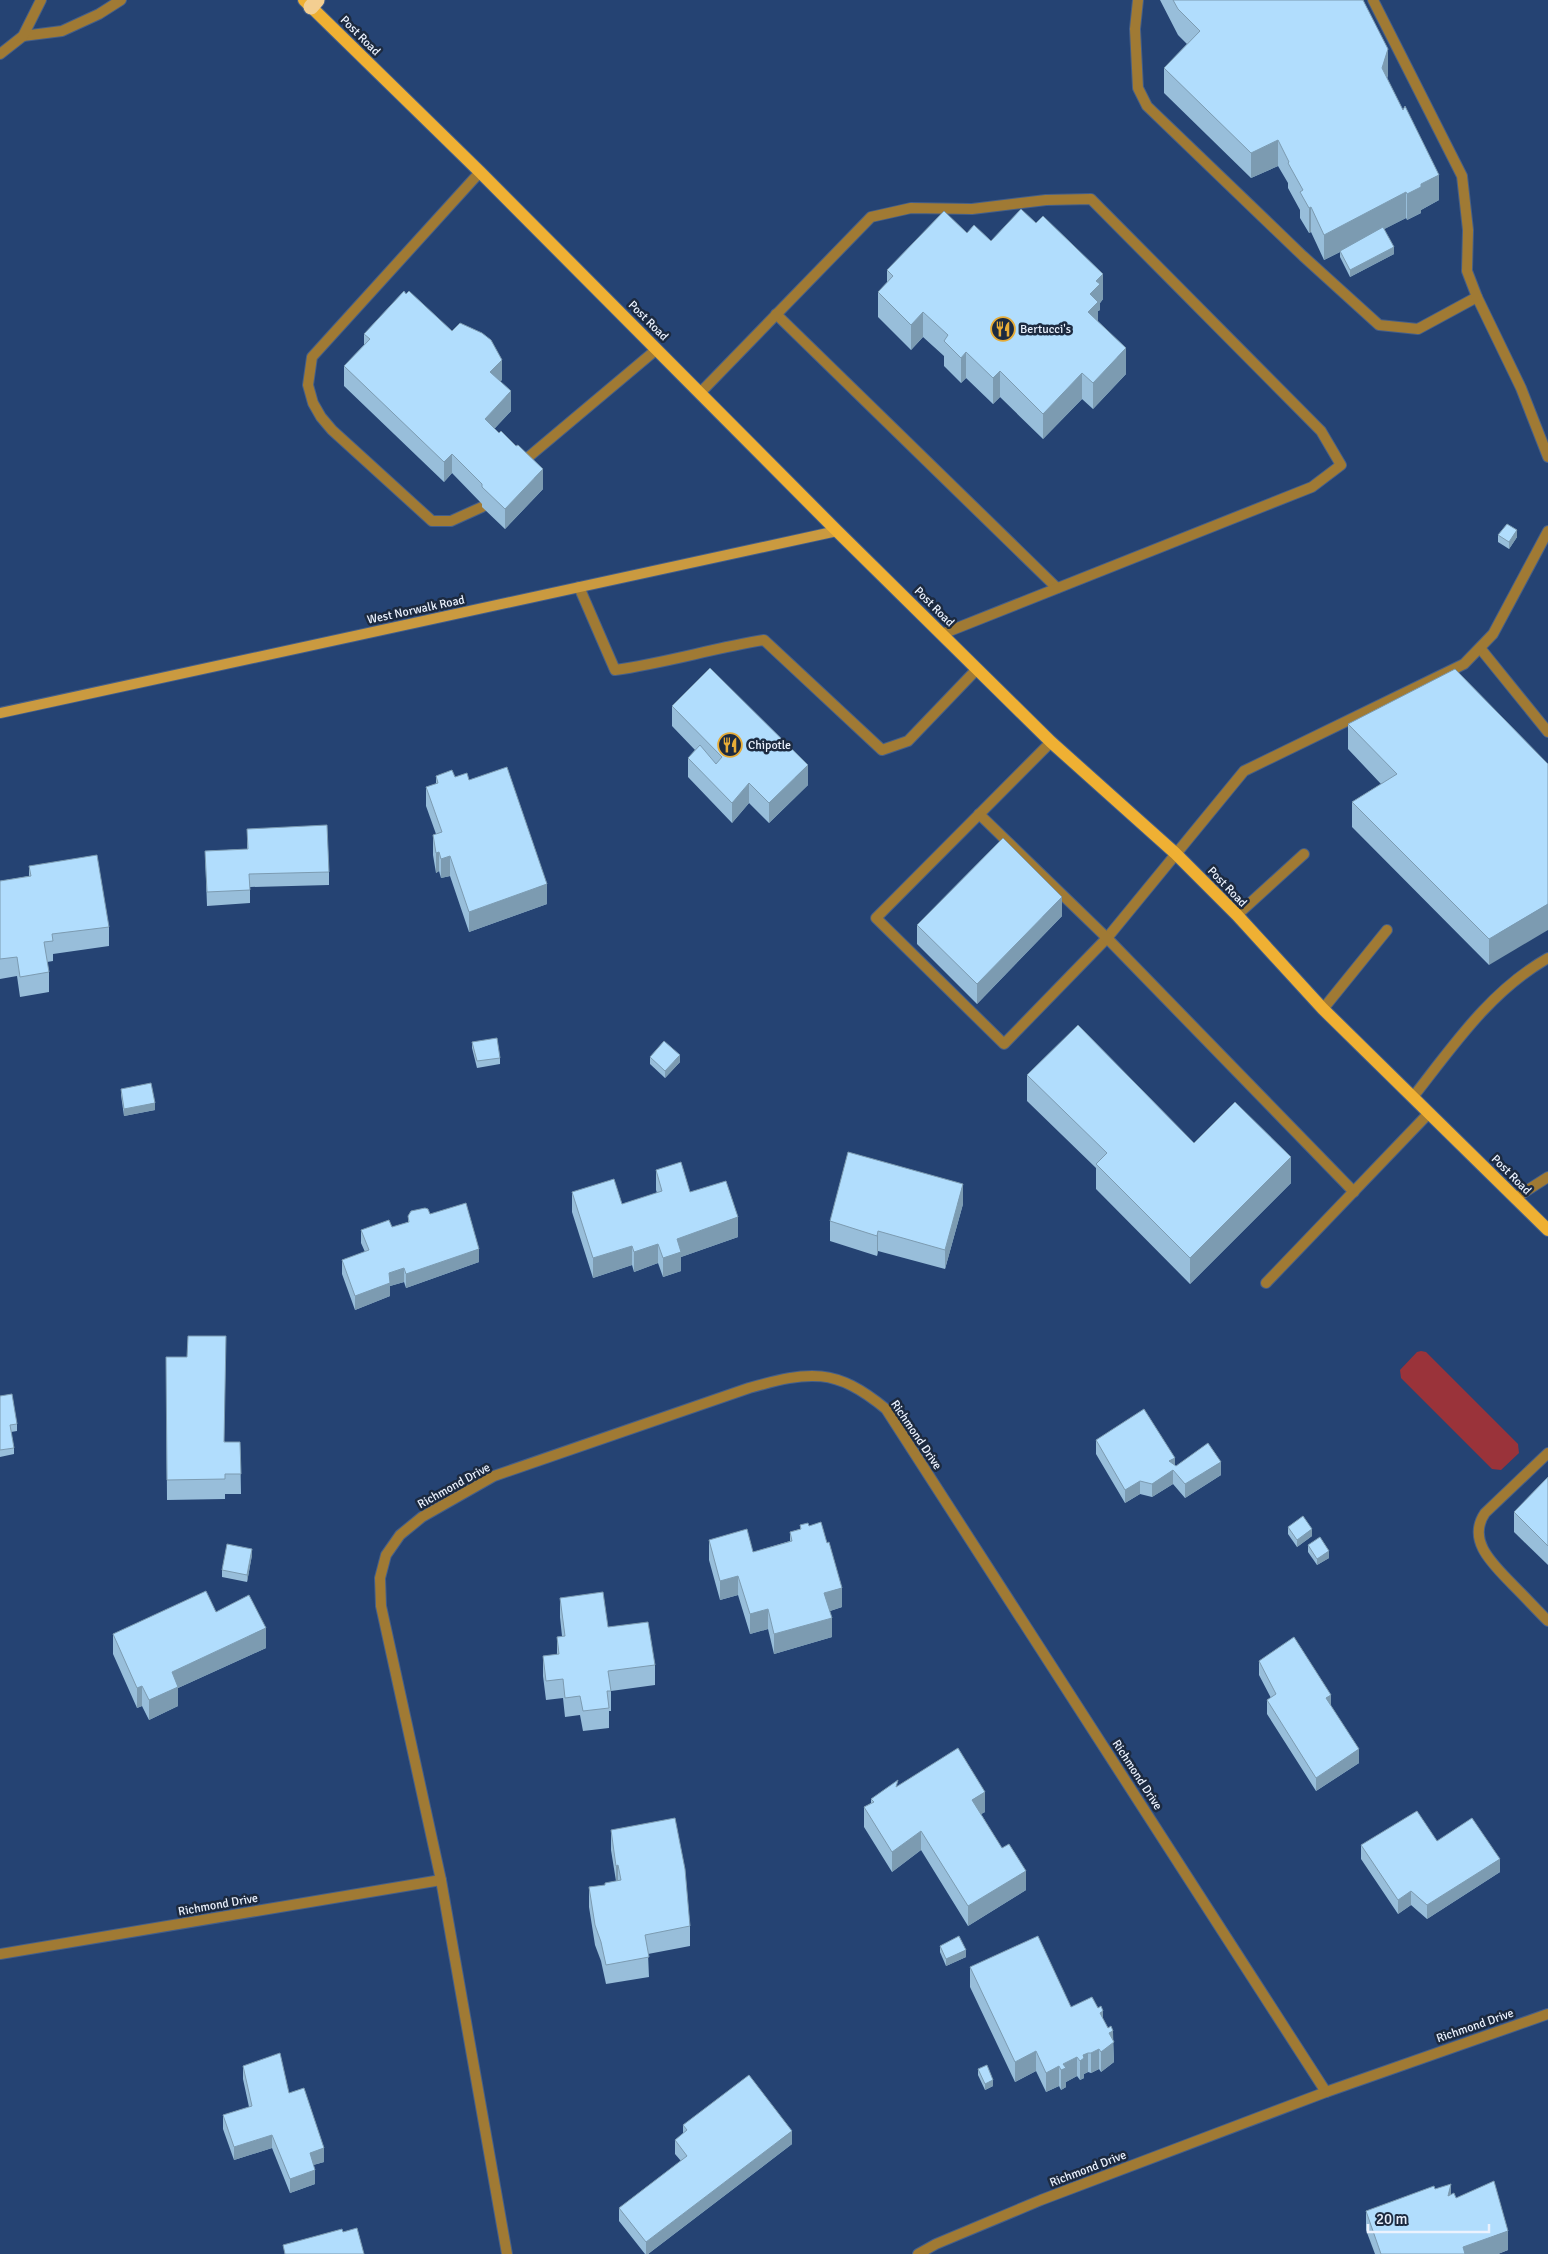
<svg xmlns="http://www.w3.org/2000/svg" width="1548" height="2254" font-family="Signika,sans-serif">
<rect width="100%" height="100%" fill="#254373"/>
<polygon fill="#9a333a" points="1421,1351 1426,1352 1518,1444 1519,1453 1501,1470 1492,1469 1401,1378 1400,1370 1417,1352"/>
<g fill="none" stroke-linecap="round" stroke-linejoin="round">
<g stroke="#455f89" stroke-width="12">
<g id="service">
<polyline points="1138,0 1135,29 1138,88 1147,106 1303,256 1379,325 1418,329 1477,297"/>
<polyline points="1373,0 1462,176 1468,230 1467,271 1477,297 1521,388 1548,457"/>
<polyline points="23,36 62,31 99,14 121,0"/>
<polyline points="0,54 23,36 41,0"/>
<polyline points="480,172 312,357 308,385 313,403 321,417 332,430 432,521 451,521 482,507"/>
<polyline points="776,314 1057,588"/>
<polyline points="700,393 871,217 911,208 972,209 1046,200 1091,199 1321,431 1341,465 1312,487 942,634"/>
<polyline points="519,465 657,349"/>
<path d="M 579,587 L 615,670 C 665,663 714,648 764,640 L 882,750 L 908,741 L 977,669"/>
<polyline points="1480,648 1548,732"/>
<polyline points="1051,742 876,918 1004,1044 1107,938 1244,771 1464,664 1493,634 1548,531"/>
<polyline points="979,814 1107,938 1354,1192"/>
<polyline points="1237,915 1304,854"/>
<polyline points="1323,1009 1387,930"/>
<path d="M 1413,1097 C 1453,1046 1490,991 1548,958"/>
<polyline points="1515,1198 1548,1177"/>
<polyline points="1266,1283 1429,1113"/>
<path d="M 1548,1453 L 1485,1513 C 1466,1541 1494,1565 1513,1585 C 1525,1597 1536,1609 1548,1621"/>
</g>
</g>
<g stroke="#455f89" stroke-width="12">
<g id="minor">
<polyline points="0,1954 441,1880"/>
<path d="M 507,2254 L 441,1880 L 381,1606 L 380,1578 L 386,1555 L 400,1535 L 422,1517 L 494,1476 L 749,1388 C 810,1371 835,1367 886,1409 L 1326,2092"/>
<polyline points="918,2254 936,2244 1041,2200 1326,2092 1548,2014"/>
</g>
</g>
<g stroke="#455f89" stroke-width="12">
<polyline id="secondary" points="0,713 837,531"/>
</g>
<g stroke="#455f89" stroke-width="14">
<polyline id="primary" points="304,0 480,172 837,531 1051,742 1175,853 1237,915 1323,1009 1548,1230"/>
</g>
<g stroke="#455f89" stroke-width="17">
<polyline id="motorway" points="311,7 317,0"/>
</g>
<use href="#service" stroke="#a07a34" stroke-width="10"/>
<use href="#minor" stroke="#a07a34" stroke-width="10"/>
<use href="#secondary" stroke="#ca9a40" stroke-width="10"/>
<use href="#primary" stroke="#efb033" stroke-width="12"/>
<use href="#motorway" stroke="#f3ce91" stroke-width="15"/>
</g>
<g fill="#98beda">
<polygon points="1160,0 1363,0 1388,75 1387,79 1439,200 1421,210 1421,213 1407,220 1406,218 1384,229 1394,254 1350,277 1340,257 1340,252 1324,260 1311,232 1309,233 1300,218 1300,210 1288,188 1288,183 1278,166 1251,178 1164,93 1164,68 1187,44 1178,35"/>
<polygon points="967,233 991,241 1103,299 1100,303 1100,310 1098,311 1098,322 1126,374 1093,409 1082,399 1043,439 1000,397 993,404 966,378 961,383 944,366 944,356 923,337 911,350 878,317 878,292 887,283 887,270"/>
<polygon points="364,334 502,380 500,381 511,411 494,429 543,489 505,529 482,507 482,504 452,473 444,482 344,386 344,366 364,345"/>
<polygon points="1498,535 1517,537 1509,549 1498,542"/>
<polygon points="672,706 808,785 769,823 749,803 732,823 688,777 688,758 695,750 672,726"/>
<polygon points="1348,724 1548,764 1489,965 1352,827 1352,802 1381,784 1348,749"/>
<polygon points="436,776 455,777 469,780 547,904 469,932 450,876 441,878 439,871 436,873 433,855 433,835 436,834 426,806 426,787 436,784"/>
<polygon points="247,829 329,872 329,885 250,887 250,903 207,906 205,851 247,849"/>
<polygon points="29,866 109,927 109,946 53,954 53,961 47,962 49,972 49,992 20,997 17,976 0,979 0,881 29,876"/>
<polygon points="1062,916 977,1004 917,944 917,925"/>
<polygon points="472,1042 500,1058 500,1064 477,1068 472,1048"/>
<polygon points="650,1057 680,1062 665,1078 650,1064"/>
<polygon points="1027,1075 1291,1183 1190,1284 1096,1189 1096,1168 1027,1101"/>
<polygon points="121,1089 155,1110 124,1116 121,1095"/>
<polygon points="656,1170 690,1192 738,1237 681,1257 681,1271 663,1277 658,1263 634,1272 632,1265 593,1278 572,1212 572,1192 622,1204 657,1193 656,1190"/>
<polygon points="963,1204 945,1269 878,1251 877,1256 830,1241 830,1221"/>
<polygon points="430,1214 479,1262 406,1288 404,1282 390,1286 390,1296 355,1310 342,1274 342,1260 365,1252 361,1243 361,1230 392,1227 408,1222 408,1216"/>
<polygon points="166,1357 225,1442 240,1442 241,1494 225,1494 225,1499 167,1500"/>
<polygon points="0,1396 17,1424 17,1431 11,1432 14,1448 14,1454 0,1457"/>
<polygon points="1096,1440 1176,1466 1221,1475 1185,1498 1173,1484 1152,1497 1140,1494 1125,1503 1096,1454"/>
<polygon points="1548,1477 1548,1565 1514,1532 1514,1512"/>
<polygon points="800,1525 842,1607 830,1611 832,1637 774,1654 768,1629 750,1634 738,1595 720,1600 709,1560 709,1540 753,1552 790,1541 790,1532 800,1529"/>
<polygon points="1288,1527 1312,1536 1297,1547 1288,1534"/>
<polygon points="1308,1545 1329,1558 1317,1565 1308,1552"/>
<polygon points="252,1555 247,1582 222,1577 222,1570"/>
<polygon points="560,1598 608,1627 655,1665 655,1685 611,1691 611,1711 609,1711 609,1728 583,1731 580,1715 565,1717 563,1698 546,1700 543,1676 543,1656 557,1655 557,1637 562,1636 560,1617"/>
<polygon points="216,1612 266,1648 178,1688 178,1706 149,1720 142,1706 137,1708 113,1654 113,1634"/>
<polygon points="1259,1661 1359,1763 1316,1791 1267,1714 1267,1700 1271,1698 1259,1675"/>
<polygon points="898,1786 985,1812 981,1814 1026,1890 968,1926 921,1850 892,1872 864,1827 864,1807 871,1803 871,1799"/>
<polygon points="611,1830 690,1926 690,1946 648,1954 649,1977 606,1984 601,1961 595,1945 589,1907 589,1887 605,1885 616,1881 611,1850"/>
<polygon points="1437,1841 1500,1872 1427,1919 1411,1905 1398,1914 1361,1859 1361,1845"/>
<polygon points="940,1946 966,1957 946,1966 940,1952"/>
<polygon points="970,1967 1071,2007 1098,2008 1113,2041 1114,2062 1101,2072 1099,2069 1091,2073 1088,2072 1084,2074 1084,2078 1080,2080 1077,2076 1066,2082 1066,2087 1061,2090 1059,2086 1046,2092 1036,2071 1015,2082 970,1987"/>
<polygon points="243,2066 289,2093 324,2162 313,2165 315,2184 290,2193 272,2148 234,2160 223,2129 223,2115 249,2107 243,2079"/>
<polygon points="978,2069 993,2086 985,2090 978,2075"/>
<polygon points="683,2125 792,2144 648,2254 645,2254 619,2221 619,2208 681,2161 675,2154 675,2140 683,2134"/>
<polygon points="1435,2189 1451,2194 1456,2198 1508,2250 1498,2254 1375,2254 1366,2230 1366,2211"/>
</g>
<g fill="#7c9bb1">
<polygon points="1388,49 1388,75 1382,94 1382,68"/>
<polygon points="1278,140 1278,166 1251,178 1251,153"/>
<polygon points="1439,175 1439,200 1421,210 1421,213 1407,220 1407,194 1421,184"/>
<polygon points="1406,192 1406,218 1340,252 1340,251 1340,252 1324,260 1324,235"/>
<polygon points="1311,207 1311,232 1309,233 1309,208"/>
<polygon points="1394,247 1394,254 1350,277 1350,270"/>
<polygon points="1103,274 1103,299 1100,303 1100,310 1098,311 1098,327 1088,312 1090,294 1096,281"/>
<polygon points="923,312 923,337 911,350 911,325"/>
<polygon points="1126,348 1126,374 1093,409 1093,383"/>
<polygon points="966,352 966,378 961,383 961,358"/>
<polygon points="502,360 502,380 490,391 490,372"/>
<polygon points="1000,371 1000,397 993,404 993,378"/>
<polygon points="1082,373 1082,399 1043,439 1043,414"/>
<polygon points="511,391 511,411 485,439 485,419"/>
<polygon points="452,454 452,473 444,482 444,462"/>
<polygon points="543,469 543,489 505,529 505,509"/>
<polygon points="1517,530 1517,537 1509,549 1509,542"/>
<polygon points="808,765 808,785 769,823 769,803"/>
<polygon points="749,783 749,803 732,823 732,803"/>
<polygon points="439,852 439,871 436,873 436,853"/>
<polygon points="450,856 450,876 441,878 441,859"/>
<polygon points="547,884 547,904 469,932 469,912"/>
<polygon points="1062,897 1062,916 977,1004 977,984"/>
<polygon points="1548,904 1548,930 1489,965 1489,939"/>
<polygon points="680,1055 680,1062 665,1078 665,1071"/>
<polygon points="155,1103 155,1110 124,1116 124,1109"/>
<polygon points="1291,1157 1291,1183 1190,1284 1190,1258"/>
<polygon points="963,1184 963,1204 945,1269 945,1250"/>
<polygon points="738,1217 738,1237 681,1257 681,1271 663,1277 663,1258 677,1239"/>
<polygon points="878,1231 878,1251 877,1256 877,1236"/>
<polygon points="658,1244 658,1263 634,1272 634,1252"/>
<polygon points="632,1246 632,1265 593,1278 593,1258"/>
<polygon points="479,1249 479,1262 406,1288 406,1274"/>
<polygon points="404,1268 404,1282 390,1286 390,1296 355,1310 355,1296 389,1273"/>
<polygon points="1175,1458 1175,1471 1173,1470 1173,1484 1152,1497 1152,1484 1169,1461"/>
<polygon points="1221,1462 1221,1475 1185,1498 1185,1484"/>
<polygon points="1140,1481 1140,1494 1125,1503 1125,1490"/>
<polygon points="1312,1529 1312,1536 1297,1547 1297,1540"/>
<polygon points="252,1549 252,1555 247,1582 247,1575"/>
<polygon points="1329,1551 1329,1558 1317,1565 1317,1559"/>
<polygon points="738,1576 738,1595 720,1600 720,1581"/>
<polygon points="842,1588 842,1607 824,1613 824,1593"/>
<polygon points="768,1609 768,1629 750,1634 750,1614"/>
<polygon points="832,1618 832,1637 774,1654 774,1634"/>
<polygon points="266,1628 266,1648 178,1688 178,1706 149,1720 149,1700 172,1672"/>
<polygon points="142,1686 142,1706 137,1708 137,1688"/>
<polygon points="1331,1695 1331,1709 1326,1698"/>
<polygon points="1359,1749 1359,1763 1316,1791 1316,1778"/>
<polygon points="985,1792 985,1812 972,1819 972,1800"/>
<polygon points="921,1831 921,1850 892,1872 892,1852"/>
<polygon points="1500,1859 1500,1872 1427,1919 1427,1905"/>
<polygon points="618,1865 618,1885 616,1886 616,1866"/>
<polygon points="1026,1871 1026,1890 968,1926 968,1906"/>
<polygon points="1411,1891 1411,1905 1398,1914 1398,1900"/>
<polygon points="966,1950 966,1957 946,1966 946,1959"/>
<polygon points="1103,2011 1103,2031 1100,2013"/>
<polygon points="1113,2031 1114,2062 1101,2072 1101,2052 1109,2033"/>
<polygon points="1099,2049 1099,2069 1091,2073 1091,2053"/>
<polygon points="1036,2051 1036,2071 1015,2082 1015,2062"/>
<polygon points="1088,2053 1088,2072 1084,2074 1084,2078 1080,2080 1080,2061 1083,2055"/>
<polygon points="1077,2057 1077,2076 1066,2082 1066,2087 1061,2090 1061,2070 1063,2064"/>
<polygon points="1059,2066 1059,2086 1046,2092 1046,2073"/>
<polygon points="993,2080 993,2086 985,2090 985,2084"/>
<polygon points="792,2131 792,2144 648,2254 646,2254 646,2242"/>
<polygon points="272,2135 272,2148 234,2160 234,2147"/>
<polygon points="324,2148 324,2162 310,2166 310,2153"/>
<polygon points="315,2170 315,2184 290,2193 290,2179"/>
<polygon points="1451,2184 1451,2203 1448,2196"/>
<polygon points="1508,2231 1508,2250 1498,2254 1463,2254 1463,2247"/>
</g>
<g fill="#b1ddfd" stroke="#7c9bb1">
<polygon points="1173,0 1363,0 1388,49 1382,68 1403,110 1405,106 1439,175 1421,184 1421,187 1407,194 1406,192 1324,235 1311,207 1309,208 1300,192 1303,190 1288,163 1289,162 1278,140 1251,153 1164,68 1200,31 1178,9"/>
<polygon points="1021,209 1036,223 1043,216 1103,274 1096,281 1100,284 1090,294 1098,302 1088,312 1126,348 1093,383 1082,373 1043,414 1000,371 993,378 966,352 961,358 944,341 948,335 923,312 911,325 878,292 893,276 887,270 944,211 967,233 974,225 991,241"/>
<polygon points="1383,227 1394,247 1350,270 1340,251"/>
<polygon points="404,291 406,294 409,291 452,331 460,323 482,333 491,340 502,360 490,372 511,391 485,419 499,433 501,431 516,446 518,445 543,469 505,509 482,487 482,484 452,454 444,462 344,366 370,339 364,334"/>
<polygon points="1507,524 1517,530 1509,542 1498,535"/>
<polygon points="710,668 808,765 769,803 749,783 732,803 688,758 700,745 716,764 722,757 672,706"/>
<polygon points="1455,669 1548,764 1548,904 1489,939 1352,802 1397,774 1348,724"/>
<polygon points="507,767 547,884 469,912 450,856 441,859 439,852 436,853 433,835 442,832 426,787 438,783 436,776 452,770 455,777 467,773 469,780"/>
<polygon points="327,825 329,872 249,874 250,890 207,892 205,851 248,849 247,829"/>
<polygon points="1003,838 1062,897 977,984 917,925"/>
<polygon points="97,855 109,927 52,934 53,941 44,942 49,972 20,977 17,957 0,959 0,881 31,876 29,866"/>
<polygon points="1078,1025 1194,1143 1235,1102 1291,1157 1190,1258 1096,1164 1107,1153 1027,1075"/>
<polygon points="497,1038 500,1058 477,1061 472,1042"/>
<polygon points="664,1041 680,1055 665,1071 650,1057"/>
<polygon points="151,1083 155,1103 124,1109 121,1089"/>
<polygon points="848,1152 963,1184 945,1250 878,1231 877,1236 830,1221"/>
<polygon points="681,1162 690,1192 726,1181 738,1217 677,1239 681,1252 663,1258 658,1244 634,1252 632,1246 593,1258 572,1192 614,1179 622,1204 662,1191 656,1170"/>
<polygon points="466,1203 479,1249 406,1274 404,1268 389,1273 390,1283 355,1296 342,1260 369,1250 361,1230 389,1220 392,1227 409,1222 408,1216 411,1211 425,1208 428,1209 430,1214"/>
<polygon points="188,1336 226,1336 224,1442 240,1442 241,1474 225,1474 225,1479 167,1480 166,1357 187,1357"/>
<polygon points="12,1394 17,1424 10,1425 14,1448 0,1450 0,1396"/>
<polygon points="1144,1409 1175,1458 1169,1461 1176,1466 1208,1443 1221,1462 1185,1484 1173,1470 1152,1484 1140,1481 1125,1490 1096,1440"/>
<polygon points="1548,1477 1548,1546 1514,1512"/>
<polygon points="1303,1516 1312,1529 1297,1540 1288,1527"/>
<polygon points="821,1522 827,1543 829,1542 842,1588 824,1593 832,1618 774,1634 768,1609 750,1614 738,1576 720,1581 709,1540 747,1529 753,1552 792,1541 790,1532 801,1529 800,1525 808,1523 809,1526"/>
<polygon points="1320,1537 1329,1551 1317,1559 1308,1545"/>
<polygon points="227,1544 252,1549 247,1575 222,1570"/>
<polygon points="206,1591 216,1612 249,1595 266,1628 172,1672 178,1687 149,1700 142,1686 137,1688 113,1634"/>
<polygon points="603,1592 608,1627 648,1622 655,1665 608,1671 611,1691 607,1691 609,1708 583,1711 580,1696 565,1698 563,1679 546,1681 543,1656 559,1654 557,1637 565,1636 560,1598"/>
<polygon points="1294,1637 1331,1695 1326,1698 1359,1749 1316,1778 1267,1700 1276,1694 1259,1661"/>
<polygon points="958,1748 985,1792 972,1800 1002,1848 1009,1844 1026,1871 968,1906 921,1831 892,1852 864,1807 874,1802 871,1799 898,1780 896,1787"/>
<polygon points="1417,1811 1437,1841 1472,1818 1500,1859 1427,1905 1411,1891 1398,1900 1361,1845"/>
<polygon points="675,1818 685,1869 690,1926 645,1935 649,1957 606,1965 601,1942 595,1925 589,1887 605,1885 605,1883 621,1880 618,1865 616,1866 611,1830"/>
<polygon points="959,1936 966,1950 946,1959 940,1946"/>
<polygon points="1038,1936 1071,2007 1092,1997 1098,2008 1101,2006 1103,2011 1100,2013 1108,2028 1111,2026 1113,2031 1109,2033 1114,2042 1101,2052 1099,2049 1091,2053 1088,2053 1083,2055 1084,2058 1080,2061 1077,2057 1063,2064 1066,2068 1061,2070 1059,2066 1046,2073 1036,2051 1015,2062 970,1967"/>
<polygon points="280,2053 289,2093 304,2088 324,2148 310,2153 315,2170 290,2179 272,2135 234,2147 223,2115 252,2106 243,2066"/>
<polygon points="987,2065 993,2080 985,2084 978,2069"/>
<polygon points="749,2075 792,2131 646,2242 619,2208 687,2156 675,2140 687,2130 683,2125"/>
<polygon points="1494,2181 1508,2231 1463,2247 1465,2254 1381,2254 1366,2211 1434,2186 1435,2189 1451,2184 1448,2196 1454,2193 1456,2198"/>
<polygon points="357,2228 364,2254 285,2254 283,2245 342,2229 343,2232"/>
</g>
<defs>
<g id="restaurant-ring" transform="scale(1.25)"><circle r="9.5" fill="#1c2a40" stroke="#e7ac37" stroke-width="1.5"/><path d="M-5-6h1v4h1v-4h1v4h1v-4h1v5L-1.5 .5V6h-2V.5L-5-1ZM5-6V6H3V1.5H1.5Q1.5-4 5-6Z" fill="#e7ac37"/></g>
</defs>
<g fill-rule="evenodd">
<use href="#restaurant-ring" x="1003" y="329"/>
<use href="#restaurant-ring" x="730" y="745"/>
</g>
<g text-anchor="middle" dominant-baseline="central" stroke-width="5" stroke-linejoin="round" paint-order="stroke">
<g font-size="12" fill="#ebf2fe" stroke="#1c2a40">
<text transform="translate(360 36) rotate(45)">Post Road</text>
<text transform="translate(648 321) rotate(45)">Post Road</text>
<text transform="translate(934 607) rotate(45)">Post Road</text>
<text transform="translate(416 610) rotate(-12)">West Norwalk Road</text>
<text transform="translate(1227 887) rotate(46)">Post Road</text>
<text transform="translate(1511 1175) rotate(45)">Post Road</text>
<text transform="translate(916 1435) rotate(56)">Richmond Drive</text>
<text transform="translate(454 1486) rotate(-29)">Richmond Drive</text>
<text transform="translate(1137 1775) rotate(57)">Richmond Drive</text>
<text transform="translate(218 1905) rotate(-10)">Richmond Drive</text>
<text transform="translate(1475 2026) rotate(-19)">Richmond Drive</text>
<text transform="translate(1088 2169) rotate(-21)">Richmond Drive</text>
</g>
<g font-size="12" fill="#ebf2fe" stroke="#1c2a40" text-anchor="start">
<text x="1020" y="329">Bertucci's</text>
<text x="748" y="745">Chipotle</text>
</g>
</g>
<path d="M1368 2224v8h121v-8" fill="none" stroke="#ebf2fe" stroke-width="2.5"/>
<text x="1376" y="2224" font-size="15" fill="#ebf2fe" stroke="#1c2a40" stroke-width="4" paint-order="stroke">20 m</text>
</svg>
